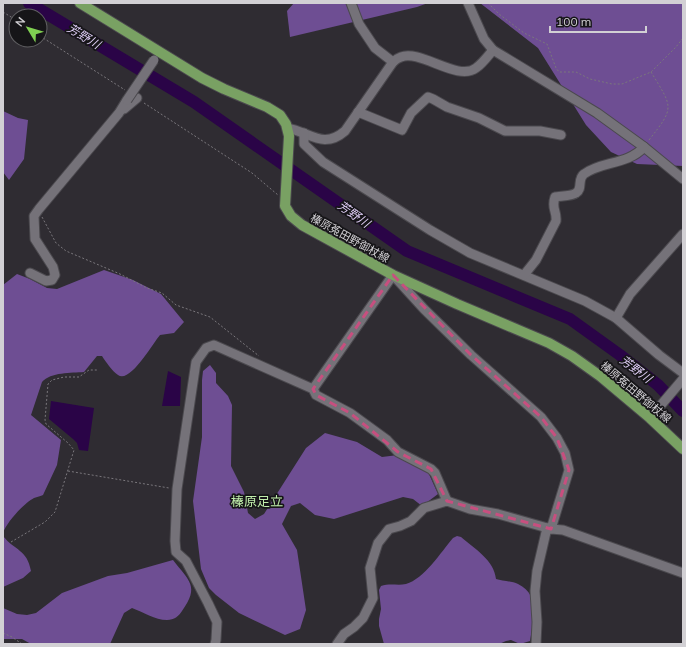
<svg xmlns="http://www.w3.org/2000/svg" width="686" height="647" font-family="Mulish,'Noto Sans JP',sans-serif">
<rect width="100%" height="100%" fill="#2f2c32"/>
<g fill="#6e4e93">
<polygon points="294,3 428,3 417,7 290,37 287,11"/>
<polygon points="480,3 683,3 683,166 637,164 611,152 586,125 538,48"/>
<polygon points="3,111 18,118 28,120 24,159 9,180 3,172"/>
<path d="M 104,270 L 133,280 L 161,294 L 184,322 L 174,333 L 160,335 C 153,343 130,384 118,375 C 112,371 106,362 102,356 L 97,356 L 84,372 C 71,373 51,372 42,382 L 31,415 L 61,440 L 57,465 L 43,495 C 41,496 37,497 34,498 C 24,503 6,523 3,533 L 3,285 L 17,274 L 30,279 L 47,288 L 57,289 Z"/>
<polygon points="210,365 216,373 216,383 228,396 232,405 231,466 244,492 248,513 255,519 264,514 306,448 325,433 357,442 382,457 398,455 428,472 438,494 422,506 413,499 403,497 334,519 315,515 300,503 291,506 282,524 297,550 306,610 300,629 285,635 239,613 216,595 209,588 201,569 193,501 202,437 202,380 203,371"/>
<path d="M 3,536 C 15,551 27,549 31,571 L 23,578 L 3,587 Z"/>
<path d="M 457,536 L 461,537 C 475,549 494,560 496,579 C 502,581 512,581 518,584 C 541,595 533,621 530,641 L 520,644 L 511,640 L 506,641 L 499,644 L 384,644 L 379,626 L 379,619 L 381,609 L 379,590 L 381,586 C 390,583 398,586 406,584 C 424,579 441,552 453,538 Z"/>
<path d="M 173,560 C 189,581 200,586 182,611 C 179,616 174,620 167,620 C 155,620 143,612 132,608 L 124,613 L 110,644 L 31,644 L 22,639 L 3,639 L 3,608 L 17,614 L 27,615 L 36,613 L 62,593 L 108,576 L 127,573 Z"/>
</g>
<g fill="#2a0447">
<polygon points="168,371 181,377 180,406 162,406"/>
<polygon points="51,401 94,408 88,451 79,450 77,443 73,439 49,419"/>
</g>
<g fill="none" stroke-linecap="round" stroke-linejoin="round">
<polyline stroke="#2a0447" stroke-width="12" points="29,3 194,102 407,251 570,319 620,355 658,385 683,411"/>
<g stroke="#4b494e" stroke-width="11">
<g id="minor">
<polyline points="351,3 359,24 375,48 393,62"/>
<polyline points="468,3 484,39 493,50 597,113 644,147 683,179"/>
<polyline points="124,109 137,98"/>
<polyline points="358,112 402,130 411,113 428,97 433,99 447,107 479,118 505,131 540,131 561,135"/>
<path d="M 287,128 C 310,132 323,150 345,131 L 393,62 C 395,60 398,58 401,57 C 420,49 458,82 476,68 C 482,64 488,56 493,50"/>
<polyline points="304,133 304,144 323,162 430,230 470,253 585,301 616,318 659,355 683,373"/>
<polyline points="30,273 46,281 52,280 55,275 53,267 35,239 34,216 39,209 119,113 127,100"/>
<path d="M 524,275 L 536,260 L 556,221 C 557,210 551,209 555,197 C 561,196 572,196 576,193 C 583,189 577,179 584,174 C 601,161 628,165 644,147"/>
<polyline points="616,318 630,294 683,234"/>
<polyline points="313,389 393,275 424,309 471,355 541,417 557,438 565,453 569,470 551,529"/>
<polyline points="650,418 683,379"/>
<polyline points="215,644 216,640 217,622 208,603 186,561 176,552 175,541 177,489 196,362 206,348 214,345 313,389 316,395 350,413 387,440 398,452 431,469 435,473 447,501"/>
<polyline points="337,644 344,634 354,627 363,618 373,598 370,568 378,543 389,529 400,526 411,521 424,508 447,501 470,509 498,514 551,529 563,530 683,573"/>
<polyline points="536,644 537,622 535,591 537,571 547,528"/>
</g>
</g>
<g stroke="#4b494e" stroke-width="12">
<polyline id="major" points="80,3 202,78 224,89 267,107 280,115 286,124 289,136 285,206 291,216 302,225 393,275 457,304 549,343 572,356 600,376 650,418 683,449"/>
</g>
<g stroke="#7a777c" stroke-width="1" stroke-dasharray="2 2" stroke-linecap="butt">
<polyline points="488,3 499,14 524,33 547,44 556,68 559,72 576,72 590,79 612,84 622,84 651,72 676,47 683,38"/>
<polyline points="3,12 16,20"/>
<polyline points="40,36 125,90"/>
<polyline points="144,103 252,173 278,195"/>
<path d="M 649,140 C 675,107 673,108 651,72"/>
<polyline points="42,217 56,243 66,251 120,274 147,288 162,293 176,305 210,317 259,356"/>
<polyline points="68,471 169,488"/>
<polyline points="11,542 45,522 55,512 74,450 68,443 46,424 45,420 48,384 52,380 64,377 79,377 89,370 98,370"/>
<polyline points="3,633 12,637 22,644"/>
</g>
<use href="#minor" stroke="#757279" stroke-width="9"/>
<use href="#major" stroke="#79a163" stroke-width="10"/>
<g stroke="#4b494e" stroke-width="11" stroke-linecap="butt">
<polyline id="minor-bridge" points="127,100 154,60"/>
</g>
<use href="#minor-bridge" stroke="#757279" stroke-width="9"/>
</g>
<path fill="none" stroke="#c74f7f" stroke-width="3" stroke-dasharray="8 5" stroke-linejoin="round" d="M 393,275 L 471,355 L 541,417 L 557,438 L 569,470 L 551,529 L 447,501 L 431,469 L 398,452 L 350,413 L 316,395 L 313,389 Z"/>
<g text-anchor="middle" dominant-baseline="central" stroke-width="3.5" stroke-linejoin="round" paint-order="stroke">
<g font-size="11" fill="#d2d0d4" stroke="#161518">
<text transform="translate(350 238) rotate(29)">榛原菟田野御杖線</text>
<text transform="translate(636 392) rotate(40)">榛原菟田野御杖線</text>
</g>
<g font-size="12" font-style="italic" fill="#dfcef6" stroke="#161518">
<text transform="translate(84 36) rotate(31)">芳野川</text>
<text transform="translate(354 214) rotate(35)">芳野川</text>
<text transform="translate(636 369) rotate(37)">芳野川</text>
</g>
<g font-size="13" fill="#bfecaa" stroke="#161518">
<text x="257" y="501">榛原足立</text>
</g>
</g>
<rect width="686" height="647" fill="none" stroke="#d2d0d4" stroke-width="8"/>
<g transform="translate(28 28) rotate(308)"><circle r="19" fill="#161518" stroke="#616063"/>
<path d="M0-3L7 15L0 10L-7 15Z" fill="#80d052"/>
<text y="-6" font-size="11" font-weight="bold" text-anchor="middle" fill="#d2d0d4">N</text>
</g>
<path d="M550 26v6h96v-6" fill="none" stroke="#d2d0d4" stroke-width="2"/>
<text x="556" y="26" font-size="12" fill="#d2d0d4" stroke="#161518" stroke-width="3" paint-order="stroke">100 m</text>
</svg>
